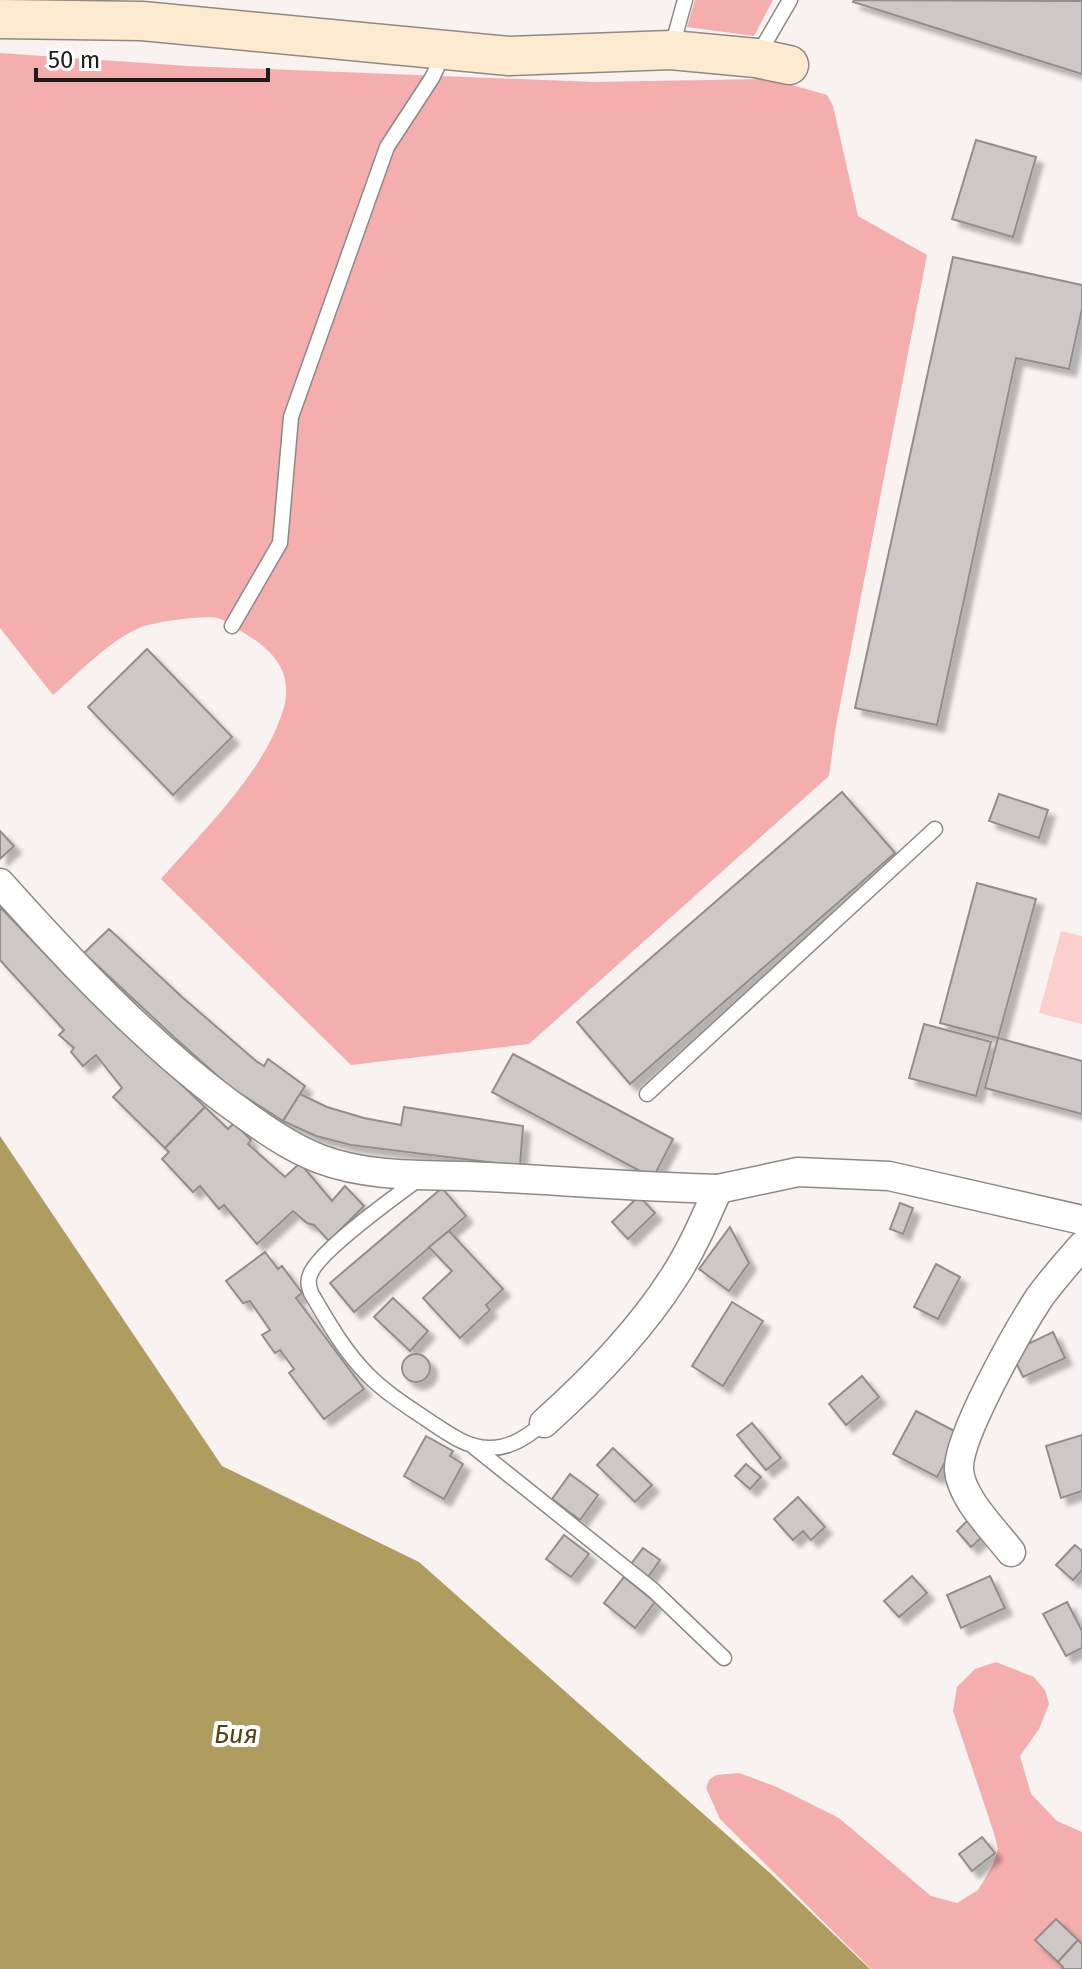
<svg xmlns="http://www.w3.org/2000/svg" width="1082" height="1969" font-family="'Fira Sans',sans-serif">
<defs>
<filter id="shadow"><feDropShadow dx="7" dy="7" stdDeviation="2" flood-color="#0004"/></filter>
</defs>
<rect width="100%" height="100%" fill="#f8f3f0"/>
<polygon fill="#fbcfce" points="1061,931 1082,936 1082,1024 1039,1013"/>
<g fill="#f5aeae">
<polygon points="695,0 773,0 754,36 687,27"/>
<path d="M 0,53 L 188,66 L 594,82 L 771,79 L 827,95 L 833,106 L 858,216 L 927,255 L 835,731 L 829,776 L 529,1044 L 351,1065 L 161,879 C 204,829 266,771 284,707 C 294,669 269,647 239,630 C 233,627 225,620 218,618 C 204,615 153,622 139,628 C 109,641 79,673 53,695 L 0,628 Z"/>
<polygon points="996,1662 1034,1677 1045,1690 1049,1704 1039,1729 1020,1756 1031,1794 1057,1821 1082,1832 1082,1969 871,1969 720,1819 706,1788 709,1780 716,1775 739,1773 777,1787 839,1818 931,1896 957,1903 978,1890 993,1865 998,1849 993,1830 953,1711 957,1687 975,1669"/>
</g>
<polygon fill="#af9c5f" points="0,1136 222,1466 419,1562 770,1873 870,1969 0,1969"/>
<g fill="#cdc7c5" stroke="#938d8c" stroke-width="2" filter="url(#shadow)">
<polygon points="854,0 1082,1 1082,74 853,2"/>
<polygon points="976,140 1036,157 1013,237 952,219"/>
<polygon points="953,257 1082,285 1082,309 1069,369 1016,358 937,725 855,708"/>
<polygon points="147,649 232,737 173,795 88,707"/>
<polygon points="842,792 895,853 630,1084 577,1022"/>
<polygon points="999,794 1048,810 1039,838 989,821"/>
<polygon points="0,831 14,846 0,859"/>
<polygon points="977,883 1036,899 998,1038 940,1023"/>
<polygon points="0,907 67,977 71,976 119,1025 205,1107 165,1148 113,1097 122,1088 96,1055 83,1066 71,1052 74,1048 59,1035 64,1030 0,960"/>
<polygon points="109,929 182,997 256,1061 264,1066 268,1059 305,1086 283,1121 230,1087 175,1038 84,953"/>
<polygon points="924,1024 991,1042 976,1096 909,1078"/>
<polygon points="998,1038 1082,1061 1082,1114 985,1088"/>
<polygon points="513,1054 673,1139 653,1178 492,1092"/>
<polygon points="300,1094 327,1107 364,1118 401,1125 404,1107 523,1126 520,1166 351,1145 316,1136 283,1121"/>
<polygon points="205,1107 228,1129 234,1123 251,1140 248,1144 285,1177 300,1163 332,1201 345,1186 364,1206 329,1241 314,1225 307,1223 293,1211 257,1244 224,1205 219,1209 200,1186 193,1192 162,1159 169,1152 165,1148"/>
<polygon points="442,1188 466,1216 354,1312 330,1283"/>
<polygon points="639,1196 655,1213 628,1239 612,1222"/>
<polygon points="900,1203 913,1208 903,1234 890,1229"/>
<polygon points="730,1227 749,1263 729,1291 699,1269"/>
<polygon points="449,1231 503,1289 486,1305 490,1310 460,1338 423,1298 452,1271 429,1247"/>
<polygon points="265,1252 278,1269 282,1266 302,1293 296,1298 364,1389 324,1419 289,1373 294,1369 280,1350 275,1353 262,1335 270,1330 250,1301 243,1303 226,1281"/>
<polygon points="936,1264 960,1277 938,1319 914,1307"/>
<polygon points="393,1298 428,1331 410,1351 374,1317"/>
<polygon points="732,1302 763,1321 723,1386 692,1366"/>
<polygon points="1053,1332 1065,1358 1023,1377 1011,1352"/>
<circle cx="416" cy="1368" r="14"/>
<polygon points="862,1376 879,1397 846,1425 829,1404"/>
<polygon points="916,1411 960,1434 937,1477 893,1454"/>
<polygon points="752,1423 781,1458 766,1470 737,1435"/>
<polygon points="1082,1435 1082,1491 1061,1498 1046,1446"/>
<polygon points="426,1436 453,1451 450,1456 463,1464 444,1499 404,1476"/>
<polygon points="613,1448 652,1485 635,1502 597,1465"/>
<polygon points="746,1464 761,1477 750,1489 735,1476"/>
<polygon points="570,1474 598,1495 580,1520 552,1499"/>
<polygon points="798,1497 825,1527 811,1540 803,1531 793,1540 774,1519"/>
<polygon points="969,1519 984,1535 971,1547 957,1531"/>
<polygon points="564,1535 589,1554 571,1577 546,1559"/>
<polygon points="1075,1545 1082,1551 1082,1570 1073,1580 1056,1565"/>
<polygon points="643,1548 660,1560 648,1577 631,1564"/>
<polygon points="912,1576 927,1593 899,1617 884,1601"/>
<polygon points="990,1576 1005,1608 961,1628 947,1595"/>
<polygon points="624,1577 655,1602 635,1628 604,1603"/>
<polygon points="1067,1602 1082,1631 1082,1648 1066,1656 1043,1614"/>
<polygon points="982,1837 995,1853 972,1871 959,1854"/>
<polygon points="1056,1919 1078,1940 1058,1962 1035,1940"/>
<polygon points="1078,1940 1082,1944 1082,1969 1062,1969 1063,1967 1058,1962"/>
</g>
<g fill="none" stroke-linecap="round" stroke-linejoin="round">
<g stroke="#8e8986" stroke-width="17">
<g id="lane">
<polyline points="671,50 685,0"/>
<polyline points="758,55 790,0"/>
<polyline points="232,626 280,543 291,417 387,147 432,78 444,53"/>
<polyline points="647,1094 935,829"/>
<path d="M 420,1178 C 397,1195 317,1252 310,1275 C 307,1281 309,1287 311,1293 C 328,1322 344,1351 368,1375 C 387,1394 410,1408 432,1423 C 450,1435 467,1447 488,1448 C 510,1449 528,1436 544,1423"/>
<polyline points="474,1447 653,1590 724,1658"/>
</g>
</g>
<g stroke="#8e8986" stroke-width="31">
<g id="street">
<path d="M 0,883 C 70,961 143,1039 227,1102 C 256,1123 286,1146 320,1159 C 373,1179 433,1174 488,1177 C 565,1181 642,1187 718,1189"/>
<path d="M 544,1423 C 592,1380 639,1332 674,1277 C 692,1249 705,1219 718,1189 L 798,1172 L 889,1176 L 1082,1220"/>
<path d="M 1011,1552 C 994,1530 961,1498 959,1470 C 957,1437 1019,1329 1039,1298 C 1052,1280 1067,1263 1082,1246"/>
</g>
</g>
<g stroke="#8e8986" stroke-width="41">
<polyline id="secondary" points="0,19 142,21 509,56 671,50 756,58 789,65"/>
</g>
<use href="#lane" stroke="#fff" stroke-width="14"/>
<use href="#street" stroke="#fff" stroke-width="28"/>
<use href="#secondary" stroke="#feebcf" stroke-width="38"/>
</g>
<g text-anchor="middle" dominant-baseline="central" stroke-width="8" stroke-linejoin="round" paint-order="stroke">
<g font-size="26" font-style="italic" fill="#524414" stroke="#fff">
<text x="236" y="1734">Бия</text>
</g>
</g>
<path d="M36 68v12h232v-12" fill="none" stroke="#1e1c1b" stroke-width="4"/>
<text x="48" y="68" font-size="24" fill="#1e1c1b" stroke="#ffffff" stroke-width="6" paint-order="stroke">50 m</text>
</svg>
